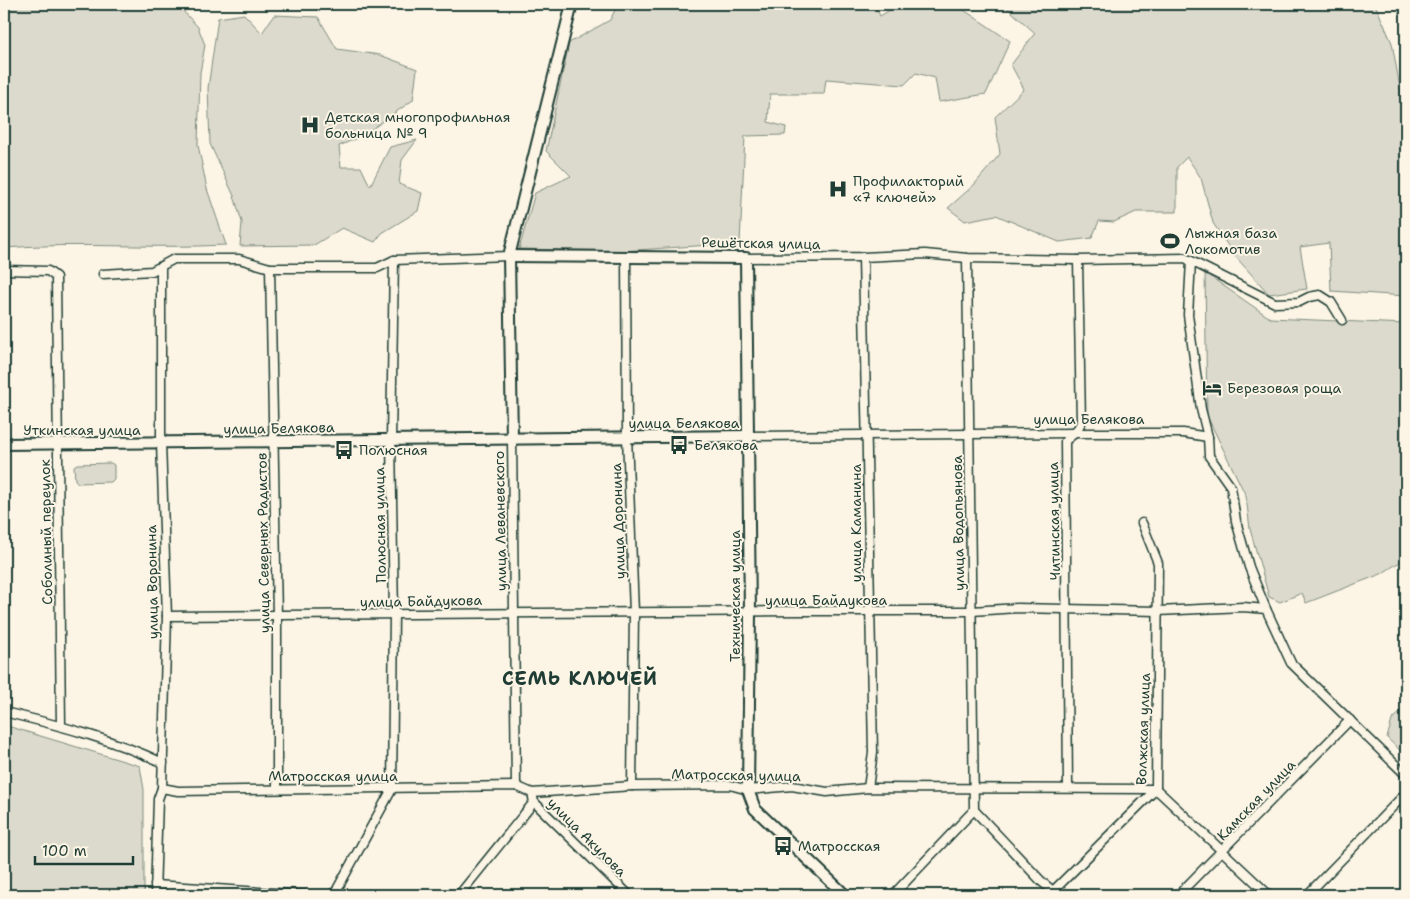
<svg xmlns="http://www.w3.org/2000/svg" width="1410" height="899" font-family="'Shantell Sans',sans-serif">
<rect width="100%" height="100%" fill="#fcf5e5"/>
<filter id="ink" filterUnits="userSpaceOnUse"><feTurbulence type="fractalNoise" baseFrequency=".02" numOctaves="2"/><feDisplacementMap in="SourceGraphic" scale="10" xChannelSelector="R" yChannelSelector="G"/><feConvolveMatrix kernelMatrix="1 2 1 2 8 2 1 2 1" color-interpolation-filters="sRGB"/></filter>
<g filter="url(#ink)">
<g fill="#dcdacc" stroke="#7e8c80">
<path d="M 4,4 L 185,4 L 184,12 L 198,27 L 205,45 L 200,73 L 198,145 L 207,189 L 226,245 C 152,249 78,242 4,248 Z"/>
<polygon points="618,4 876,4 875,5 880,16 900,4 955,4 1010,41 986,94 939,102 935,78 916,73 904,85 826,79 824,94 770,94 768,122 786,127 785,135 745,136 740,243 622,251 519,249 535,193 571,176 546,151 569,43 610,20"/>
<polygon points="1003,4 1375,4 1392,43 1403,104 1406,105 1406,296 1331,291 1329,243 1300,247 1307,289 1269,294 1234,255 1213,223 1201,178 1187,157 1177,167 1177,212 1136,212 1114,222 1099,221 1092,238 1059,242 996,215 965,221 948,208 974,185 1000,154 995,117 1024,89 1011,65 1035,33"/>
<polygon points="244,14 262,33 274,15 318,17 337,49 380,55 417,69 413,100 362,136 339,146 341,167 361,167 370,186 390,147 417,140 402,160 399,184 422,193 418,211 382,233 375,242 342,228 314,245 240,246 242,222 234,196 210,144 208,88 218,18"/>
<polygon points="1205,273 1270,318 1406,324 1406,558 1381,574 1306,603 1302,593 1280,602 1269,597 1250,529 1246,496 1207,416"/>
<polygon points="111,463 114,465 114,479 111,482 78,483 75,480 74,466 77,464"/>
<polygon points="1406,707 1406,756 1387,738 1392,720"/>
<polygon points="4,725 140,766 144,790 144,895 4,895"/>
</g>
<g fill="none" stroke-linecap="round" stroke-linejoin="round">
<g stroke="#1f3d34" stroke-width="11">
<g id="minor">
<polyline points="626,256 627,436 634,612 632,786"/>
<polyline points="863,257 873,752 868,788"/>
<polyline points="746,258 863,257 925,254 967,258 1078,260 1185,258 1275,303 1299,302 1309,297 1320,295 1331,302 1342,320"/>
<polyline points="1191,261 1188,315 1201,409 1208,437 1209,456 1231,487 1236,521 1249,567 1266,609"/>
<polyline points="270,268 277,616 277,788"/>
<polyline points="4,270 48,271 56,277 61,726"/>
<polyline points="103,274 152,271 174,259 239,259 270,268 377,268 394,260 509,256"/>
<polyline points="748,436 1075,433 1183,433 1208,437"/>
<polyline points="512,439 516,786"/>
<polyline points="167,616 803,611 972,611 1017,608 1158,611 1243,607 1266,609 1291,663 1406,775"/>
<path d="M 4,712 C 58,725 112,739 163,763"/>
<polyline points="162,788 178,791 516,786 532,793 632,786 730,785 748,790 792,786 827,792 868,788 1156,789 1269,895"/>
<polyline points="1068,788 1065,441 1075,433 1081,423 1078,260"/>
<polyline points="532,793 534,802 629,895"/>
<polyline points="974,810 1042,882 1058,895"/>
<polyline points="155,885 305,895"/>
<polyline points="155,895 158,799 162,788 167,616 161,443 161,267"/>
<polyline points="334,895 392,789 394,615 391,440 394,260"/>
<polyline points="459,895 534,802"/>
<polyline points="893,895 974,810 967,258"/>
<polyline points="1049,895 1156,789 1158,563 1142,523"/>
<polyline points="1178,895 1350,720"/>
<polyline points="1307,895 1406,793"/>
</g>
</g>
<g stroke="#1f3d34" stroke-width="14">
<g id="tertiary">
<polyline points="509,256 746,258 750,613 748,790 755,809 845,895"/>
<polyline points="512,439 509,256 572,4"/>
<polyline points="4,444 748,436"/>
</g>
</g>
<use href="#minor" stroke="#fcf5e5" stroke-width="8"/>
<use href="#tertiary" stroke="#fcf5e5" stroke-width="10"/>
</g>
</g>
<defs>
<g id="hospital-bare" transform="scale(1.5)"><path d="M-5-5h3v3.5h4V-5h3V5h-3V1.5h-4V5h-3Z" fill="#1f3d34" stroke="#fcf5e5" stroke-width="2.5" paint-order="stroke"/></g>
<g id="stadium-bare" transform="scale(1.5)"><path d="M0-5a6.5 5 0 1 0 0 10a6.5 5 0 1 0 0-10ZM-3.5-1.8h7v3.6h-7Z" fill="#1f3d34" stroke="#fcf5e5" stroke-width="2.5" paint-order="stroke"/></g>
<g id="hotel-bare" transform="scale(1.5)"><path d="M-6-4.5h1.5V1H6V5H4.5V3h-9V5H-6ZM-4 0a1.8 1.8 0 1 1 3.6 0ZM.5 0V-2.5h3Q6-2.5 6 0Z" fill="#1f3d34" stroke="#fcf5e5" stroke-width="2.5" paint-order="stroke"/></g>
<g id="bus-bare" transform="scale(1.5)"><path d="M-5-6H5V4H4V6H2V4H-2V6H-4V4H-5ZM-3.5-4V0h7V-4ZM-3.5 1.2v1.5H-2V1.2ZM2 1.2v1.5H3.5V1.2Z" fill="#1f3d34" stroke="#fcf5e5" stroke-width="2.5" paint-order="stroke"/></g>
</defs>
<g fill-rule="evenodd">
<use href="#hospital-bare" x="310" y="125"/>
<use href="#hospital-bare" x="838" y="189"/>
<use href="#stadium-bare" x="1170" y="241"/>
<use href="#hotel-bare" x="1212" y="388"/>
<use href="#bus-bare" x="679" y="445"/>
<use href="#bus-bare" x="344" y="450"/>
<use href="#bus-bare" x="783" y="846"/>
</g>
<g text-anchor="middle" dominant-baseline="central" stroke-width="4" stroke-linejoin="round" paint-order="stroke">
<g font-size="14" fill="#1f3d34" stroke="#fcf5e5" text-anchor="start">
<text x="325" y="117">Детская многопрофильная<tspan x="325" dy="16">больница № 9</tspan></text>
<text x="853" y="181">Профилакторий<tspan x="853" dy="16">«7 ключей»</tspan></text>
<text x="1185" y="233">Лыжная база<tspan x="1185" dy="16">Локомотив</tspan></text>
<text x="1227" y="388">Березовая роща</text>
<text x="694" y="445">Белякова</text>
<text x="359" y="450">Полюсная</text>
<text x="798" y="846">Матросская</text>
</g>
<g font-size="14" fill="#1f3d34" stroke="#fcf5e5">
<text transform="translate(761 243) rotate(1)">Решётская улица</text>
<text x="1089" y="419">улица Белякова</text>
<text x="684" y="423">улица Белякова</text>
<text transform="translate(279 428) rotate(-1)">улица Белякова</text>
<text x="82" y="430">Уткинская улица</text>
<text transform="translate(500 521) rotate(-91)">улица Леваневского</text>
<text transform="translate(618 521) rotate(-92)">улица Доронина</text>
<text transform="translate(1054 521) rotate(-91)">Читинская улица</text>
<text transform="translate(856 523) rotate(-90)">улица Каманина</text>
<text transform="translate(958 523) rotate(-91)">улица Водопьянова</text>
<text transform="translate(380 525) rotate(-91)">Полюсная улица</text>
<text transform="translate(46 532) rotate(-91)">Соболиный переулок</text>
<text transform="translate(263 543) rotate(-91)">улица Северных Радистов</text>
<text transform="translate(152 582) rotate(-91)">улица Воронина</text>
<text transform="translate(735 596) rotate(-90)">Техническая улица</text>
<text x="826" y="600">улица Байдукова</text>
<text transform="translate(421 601) rotate(-1)">улица Байдукова</text>
<text transform="translate(1143 729) rotate(-88)">Волжская улица</text>
<text transform="translate(736 775) rotate(1)">Матросская улица</text>
<text x="333" y="776">Матросская улица</text>
<text transform="translate(1256 800) rotate(-46)">Камская улица</text>
<text transform="translate(587 837) rotate(45)">улица Акулова</text>
</g>
<g font-size="19" font-weight="bold" letter-spacing="1" fill="#1f3d34" stroke="#fcf5e5">
<text x="580" y="678">СЕМЬ КЛЮЧЕЙ</text>
</g>
</g>
<rect width="1410" height="899" fill="none" stroke="#fcf5e5" stroke-width="20"/>
<rect x="10" y="10" width="1390" height="879" fill="none" stroke="#1f3d34" stroke-width="2" filter="url(#ink)"/>
<path d="M35 856v8h98v-8" fill="none" stroke="#1f3d34" stroke-width="2.5"/>
<text x="42" y="856" font-size="15" fill="#1f3d34" stroke="#fcf5e5" stroke-width="4" paint-order="stroke">100 m</text>
</svg>
